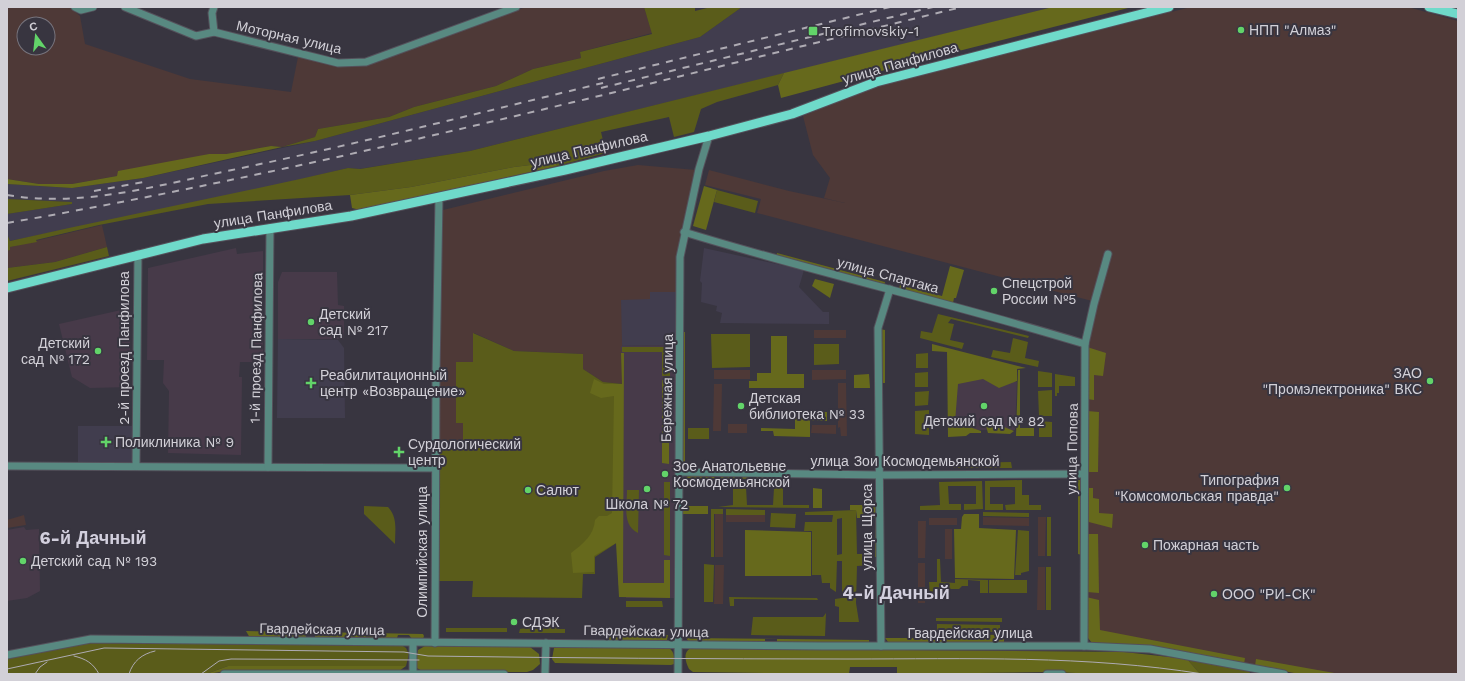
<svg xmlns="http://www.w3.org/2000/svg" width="1465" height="681" font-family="'Work Sans',sans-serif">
<rect width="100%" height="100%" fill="#383540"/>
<g fill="#413d4e">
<polygon points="742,7 1053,7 470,151 359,169 348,168 260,189 10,241 7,234 7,214 72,204 71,202 7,199 7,184 72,188 143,178 315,141 700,37"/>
<polygon points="704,248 804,270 799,287 823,312 829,312 829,324 720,323 722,313 716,311 717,306 701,302 702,283 700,281"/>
<polygon points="650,292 678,292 678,345 621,346 621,299 650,299"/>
<polygon points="278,339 338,340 344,348 345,418 277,418"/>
<polygon points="78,426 134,426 134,458 131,462 78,462"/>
</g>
<g fill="#4e3937" fill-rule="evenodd">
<path d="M 7,7 L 70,7 L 80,16 L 85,44 L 190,79 L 291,92 L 298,57 L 339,66 L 368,65 L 526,7 L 644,7 L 652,33 L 580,52 L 581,58 L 533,69 L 496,86 L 414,107 L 389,117 L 318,129 L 315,137 L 282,147 L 271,146 L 226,154 L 209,154 L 117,176 L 72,184 L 39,184 L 7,179 ZM 24,24 L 48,24 L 48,48 L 24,48 Z"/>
<polygon points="1191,7 1408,7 1458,21 1458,674 1300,674 1151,646 1088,638 1086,597 1087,347 1109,256 1104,255 1092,301 757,213 761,199 705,185 709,170 789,191 845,203 824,198 830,178 813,155 803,116 869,88"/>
<polygon points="638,165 696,170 678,255 678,292 650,292 650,299 621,300 623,384 603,382 583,369 583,354 514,351 474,333 473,362 456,362 456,423 463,423 463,444 439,443 442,217 443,210 604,171"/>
<polygon points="102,225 107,247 55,262 7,268 7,251 10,250 10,247"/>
<rect x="814" y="330" width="32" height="8"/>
<rect x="714" y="370" width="36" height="9"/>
<polygon points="812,370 846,370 846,379 812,380"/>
<polygon points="838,383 846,383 847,436 841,436 840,427 838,428"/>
<polygon points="714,384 722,384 721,431 713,431"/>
<rect x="728" y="424" width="19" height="9"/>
<polygon points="812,425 836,425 836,434 811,433"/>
<rect x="715" y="514" width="8" height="43"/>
<polygon points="24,515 26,525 7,528 7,520"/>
<rect x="726" y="515" width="39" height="7"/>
<polygon points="983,517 1029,518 1029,526 983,525"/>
<polygon points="1038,517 1046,517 1045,556 1038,556"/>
<rect x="929" y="518" width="28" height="7"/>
<polygon points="918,521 926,521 925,558 918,558"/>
<rect x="945" y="529" width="7" height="30"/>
<rect x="918" y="563" width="7" height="40"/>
<polygon points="715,565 724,565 723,604 714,604"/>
<polygon points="1038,567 1045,567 1045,610 1037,610"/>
</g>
<g fill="#473a49">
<polygon points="236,248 237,254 263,251 263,362 240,362 239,377 242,377 241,455 168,453 169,391 163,383 164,360 147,360 148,268"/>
<polygon points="282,272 337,272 338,305 344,306 344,339 278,339 278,282"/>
<polygon points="130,308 130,387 90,388 72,377 59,324"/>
<polygon points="678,345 675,598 626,598 625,590 618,585 623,384 621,346"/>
<polygon points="954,364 999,380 1017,382 1015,430 952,430"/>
<polygon points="24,527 26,530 39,529 40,591 27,598 7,601 7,530"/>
</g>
<g fill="#5a5c1a" fill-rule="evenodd">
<polygon points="644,7 695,7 695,11 711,7 742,7 700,37 315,141 282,147 315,137 318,129 389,117 414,107 496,86 533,69 581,58 580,52 652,34"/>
<path d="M 784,73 L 778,85 L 717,102 L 701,109 L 694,132 L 674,137 L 669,117 L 601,132 L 606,153 L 557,166 L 555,162 L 514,167 L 411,187 L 350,195 L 208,204 L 99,225 L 36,240 L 37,242 L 10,247 L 10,250 L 7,251 L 7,234 L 10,241 C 122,216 236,194 348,168 L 360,169 L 470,151 Z"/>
<polygon points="717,190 758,201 755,213 714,202"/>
<polygon points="7,199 72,202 72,204 7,214"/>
<polygon points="107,247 109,256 7,281 7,268 55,262"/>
<polygon points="938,314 1029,336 1028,338 951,319 948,323 954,324 950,340 964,343 962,349 920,338 921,331 932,333"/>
<polygon points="473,333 514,351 583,354 583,369 603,382 623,384 618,542 595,557 595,574 583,574 582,598 472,597 473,581 438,581 439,443 463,444 463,423 456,423 456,362 473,362"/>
<polygon points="711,334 750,334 750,367 712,368"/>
<polygon points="1013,338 1028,342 1025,358 1039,361 1038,367 991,357 993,350 1010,353"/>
<polygon points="814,344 839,344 839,364 814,365"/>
<polygon points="622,347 670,347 670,376 662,376 662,352 622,352"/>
<polygon points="928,353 928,368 916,368 916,354"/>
<polygon points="1038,371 1052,373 1052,387 1038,387"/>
<polygon points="928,372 928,387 915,387 915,373"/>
<polygon points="1055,374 1075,377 1075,386 1059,386 1059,393 1057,393 1057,396 1055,396"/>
<polygon points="1052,390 1052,416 1039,416 1038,391"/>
<polygon points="929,391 928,405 915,406 915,392"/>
<polygon points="929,410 929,435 915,434 915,411"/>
<polygon points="1039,421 1052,422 1052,437 1039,437"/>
<rect x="688" y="428" width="21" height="11"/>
<polygon points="1011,462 1012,468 954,468 954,465 960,463"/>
<polygon points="1022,480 1022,495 1029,495 1029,505 1041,505 1041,510 1006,510 1005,505 1015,504 1015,487 990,487 990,504 1003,504 1003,510 985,510 985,481"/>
<polygon points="982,481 983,509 964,510 964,504 976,504 976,486 948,486 949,504 961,504 961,510 920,510 920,506 940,505 939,482"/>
<polygon points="664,482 670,482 670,556 664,555"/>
<polygon points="733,482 770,482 770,487 746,487 747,505 773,505 774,488 783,488 783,505 809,505 809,508 718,507 733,505"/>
<path d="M 627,490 L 639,490 L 638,533 C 622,525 627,506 627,490 Z"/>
<path d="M 364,506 L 388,507 C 398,518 395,530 395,544 L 364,514 Z"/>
<polygon points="711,509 723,509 723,514 714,514 714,557 711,557"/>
<polygon points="726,509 765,510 765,515 726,515"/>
<path d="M 856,510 L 857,554 L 872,554 L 872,565 L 857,566 L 856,603 L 859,622 L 839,622 L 839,607 L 835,606 L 835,599 L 842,598 L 842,561 L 837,561 L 836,592 L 830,588 L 830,583 L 822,583 L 821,575 L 812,575 L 812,531 L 804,531 L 805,522 L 832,522 L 833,515 L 805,515 L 805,512 ZM 842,518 L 842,554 L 837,555 L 837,519 Z"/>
<polygon points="983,512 1029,513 1029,517 983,516"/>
<polygon points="771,513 796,514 795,528 770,527"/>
<rect x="1047" y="517" width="4" height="39"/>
<polygon points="1018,530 1029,531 1029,571 1021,573 1021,575 1015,575"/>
<polygon points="937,559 940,559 941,582 955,583 955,579 988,580 988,593 980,593 980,581 968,580 968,586 962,586 959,589 937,589 930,596 929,582 937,582"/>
<polygon points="704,564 714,565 713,602 704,602"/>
<rect x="1046" y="567" width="5" height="43"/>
<rect x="989" y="580" width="38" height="13"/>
<polygon points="729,597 817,598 818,600 734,599 734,606 730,606"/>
<polygon points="626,601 662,601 663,607 626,607"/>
<polygon points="826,613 825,636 751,635 753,617 823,617"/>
<polygon points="936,618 1002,618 1002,622 936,621"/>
<polygon points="529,624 557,624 558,629 565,629 565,633 519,633 520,629 526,628"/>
<polygon points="937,624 1000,625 1000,632 937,631"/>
<rect x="446" y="628" width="61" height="4"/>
<polygon points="89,643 403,646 406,648 409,654 406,666 228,666 206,674 7,674 7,658"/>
<polygon points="1187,659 1248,670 1251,674 1200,674"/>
</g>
<g fill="#66691c">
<polygon points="1053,7 1132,7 911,63 781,98 778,85 784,73"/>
<polygon points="271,146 282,147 143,178 72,188 7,184 7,179 39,184 72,184 117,176 118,171 209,154 226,154"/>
<polygon points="555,162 557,166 360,210 352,208 350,195 411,187 514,167"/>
<polygon points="704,186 717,190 706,230 693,226"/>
<polygon points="777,253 885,282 884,286 776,256"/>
<polygon points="950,266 964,270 956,298 954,298 953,303 899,289 900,285 942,296"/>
<polygon points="815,279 834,284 830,298 812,286"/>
<polygon points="880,329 885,330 885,383 881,383"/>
<polygon points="682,332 685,332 685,464 680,464"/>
<polygon points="771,336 787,336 787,374 804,374 804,388 749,388 749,381 757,381 757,373 771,373"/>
<polygon points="932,344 1026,368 1017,369 1017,381 999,388 983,379 958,384 955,422 981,431 981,433 970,433 966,436 948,437 947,352 932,351"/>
<polygon points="1087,347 1106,353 1103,376 1094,375 1094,400 1087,399"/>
<path d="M 621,353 L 624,353 L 623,583 L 664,583 L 664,560 L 670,560 L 670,598 L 619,597 L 616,543 L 594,556 L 594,572 L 573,573 L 571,553 C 583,544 594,535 595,520 L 599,516 L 607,516 L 612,513 L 614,396 L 601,398 L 590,393 L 594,379 L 604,384 L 622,384 Z"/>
<polygon points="1018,370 1020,370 1020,428 1034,428 1034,436 1016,436"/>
<polygon points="869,374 870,388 854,388 854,375"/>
<polygon points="662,380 669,380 669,464 662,463"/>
<polygon points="1087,411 1099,412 1098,472 1087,472"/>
<polygon points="761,412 827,412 827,421 810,421 810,437 774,436 773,431 761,431 761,428 795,429 795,420 761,420"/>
<polygon points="984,419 1014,431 1010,434 988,433"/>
<polygon points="689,474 772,476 775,479 686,478"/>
<polygon points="1078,480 1083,480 1082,555 1078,554"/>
<polygon points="876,483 879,557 875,557 876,518 857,518 856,510 850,510 850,505 876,505"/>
<polygon points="813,488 822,489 822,508 813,508"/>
<polygon points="1085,488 1093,488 1093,498 1099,499 1099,513 1113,514 1112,528 1085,521"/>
<rect x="682" y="506" width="26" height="8"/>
<polygon points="964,514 979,514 979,528 1016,530 1014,579 955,578 954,529 961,529 962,517"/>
<polygon points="745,530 811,532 811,576 745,576"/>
<polygon points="1086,534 1098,534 1099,593 1087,592"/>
<polygon points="1086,597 1099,600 1100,630 1245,658 1244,664 1151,646 1092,643 1088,638"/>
<polygon points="246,631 306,632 306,638 250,638"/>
<polygon points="315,632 423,634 424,636 423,639 412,639 409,635 398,635 397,638 315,637"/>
<polygon points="938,634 1002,635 1004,637 1004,644 889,643 885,638 937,638"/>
<polygon points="603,635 668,635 667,640 606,640"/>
<polygon points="686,638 869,640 869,644 777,644 777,639 765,639 765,643 689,642"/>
<polygon points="425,646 530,647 539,654 540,664 533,670 527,672 424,672 415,667 418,650"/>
<path d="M 557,647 L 666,647 C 674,649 675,657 674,664 L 671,665 L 555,663 L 552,659 L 554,648 Z"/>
<path d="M 691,648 L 1124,652 L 1187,659 L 1200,674 L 1101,674 L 1051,672 L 897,674 L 897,667 L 850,667 L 849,674 L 693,672 L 689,669 C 685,661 683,652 691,648 Z"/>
<polygon points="1256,659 1340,674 1300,674 1255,666"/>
<polygon points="228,666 406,666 399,671 229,671 206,674"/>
</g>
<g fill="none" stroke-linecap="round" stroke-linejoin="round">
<g stroke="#54515b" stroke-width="9">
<g id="minor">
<polyline points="75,7 81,10 93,7"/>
<polyline points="125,7 196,36 214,32 338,63 366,62 516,7"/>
<polyline points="214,32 212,13 214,7"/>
<path d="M 684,232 C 817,273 952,303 1085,344"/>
<polyline points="7,466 435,468"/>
<polyline points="136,466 138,254"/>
<polyline points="268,467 270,228"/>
<polyline points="679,472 881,475 1084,474"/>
<polyline points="435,643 436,375 439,197"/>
<polyline points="881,646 878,328 890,289"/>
<polyline points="1084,646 1085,344 1094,304 1108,254"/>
<polyline points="7,655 91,639 822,646 1084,646 1150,649 1284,674"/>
<polyline points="224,674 504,674"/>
<polyline points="413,674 413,643"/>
<polyline points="545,674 546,643"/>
<polyline points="678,674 680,257 699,169 709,136"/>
<polyline points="1047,674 1062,674"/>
</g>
</g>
<g stroke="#54515b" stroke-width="11">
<g id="major">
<polyline points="1429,7 1458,14"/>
<polyline points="7,288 203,239 351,216 565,170 709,136 792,114 876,82 1169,7"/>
</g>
</g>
<use href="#minor" stroke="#588981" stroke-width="7"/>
<use href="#major" stroke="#6fdaca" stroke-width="9"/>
<g stroke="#aeabb3" stroke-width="1">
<path d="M 74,656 C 86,659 93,663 99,674"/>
<path d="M 7,669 L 104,648 L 404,652 L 428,656 C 568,658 708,659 849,659 C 967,659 1086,655 1203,674"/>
<polyline points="35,674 40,667 47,662"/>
<path d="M 129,674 C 133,661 142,654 155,651"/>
<polyline points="201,674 219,661 231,659 419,660"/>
</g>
<g stroke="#aeabb3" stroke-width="2" stroke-dasharray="7 7" stroke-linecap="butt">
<polyline points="598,79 890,7"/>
<polyline points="601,88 933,7"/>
<polyline points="94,191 144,182"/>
<path d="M 7,195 C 83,208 158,185 232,170 C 358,144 482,112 607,82"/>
<path d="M 7,223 C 329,167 645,84 962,7"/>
</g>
</g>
<g fill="#62d469" stroke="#383540" stroke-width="1.5">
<circle cx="1241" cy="30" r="4"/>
<rect x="808" y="26" width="10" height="10" rx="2"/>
<circle cx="994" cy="291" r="4"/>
<circle cx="311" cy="322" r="4"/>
<circle cx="98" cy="351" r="4"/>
<circle cx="1430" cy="381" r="4"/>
<path d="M309 377h4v4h4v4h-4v4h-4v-4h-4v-4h4z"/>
<circle cx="741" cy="406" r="4"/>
<circle cx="984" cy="406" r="4"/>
<path d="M104 436h4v4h4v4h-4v4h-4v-4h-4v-4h4z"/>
<path d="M397 446h4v4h4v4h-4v4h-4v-4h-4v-4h4z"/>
<circle cx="665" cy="474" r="4"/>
<circle cx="1287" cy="488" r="4"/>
<circle cx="647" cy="489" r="4"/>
<circle cx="528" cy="490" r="4"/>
<circle cx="1145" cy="545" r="4"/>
<circle cx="23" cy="561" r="4"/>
<circle cx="1214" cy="594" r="4"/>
<circle cx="514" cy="622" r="4"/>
</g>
<g text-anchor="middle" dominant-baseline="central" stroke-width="4" stroke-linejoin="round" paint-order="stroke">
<g font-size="14" fill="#d2d0d7" stroke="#383540" text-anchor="start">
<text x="1249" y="30">НПП "Алмаз"</text>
<text x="822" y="31">Trofimovskiy-1</text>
<text x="1002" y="283">Спецстрой<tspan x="1002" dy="16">России №5</tspan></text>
<text x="319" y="314">Детский<tspan x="319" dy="16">сад № 217</tspan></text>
<text x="90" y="343" text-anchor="end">Детский<tspan x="90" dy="16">сад № 172</tspan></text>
<text x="1422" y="373" text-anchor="end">ЗАО<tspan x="1422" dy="16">"Промэлектроника" ВКС</tspan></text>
<text x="320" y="375">Реабилитационный<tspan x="320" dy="16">центр «Возвращение»</tspan></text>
<text x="749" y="398">Детская<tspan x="749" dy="16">библиотека № 33</tspan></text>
<text x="984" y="421" text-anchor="middle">Детский сад № 82</text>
<text x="115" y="442">Поликлиника № 9</text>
<text x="408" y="444">Сурдологический<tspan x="408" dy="16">центр</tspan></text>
<text x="673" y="466">Зое Анатольевне<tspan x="673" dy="16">Космодемьянской</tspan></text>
<text x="1279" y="480" text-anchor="end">Типография<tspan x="1279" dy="16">"Комсомольская правда"</tspan></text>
<text x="536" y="490">Салют</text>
<text x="647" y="504" text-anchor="middle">Школа № 72</text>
<text x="1153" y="545">Пожарная часть</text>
<text x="31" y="561">Детский сад № 193</text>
<text x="1222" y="594">ООО "РИ-СК"</text>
<text x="522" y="622">СДЭК</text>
</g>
<g font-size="14" fill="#d2d0d7" stroke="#383540">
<text transform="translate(289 37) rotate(13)">Моторная улица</text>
<text transform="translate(900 63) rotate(-16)">улица Панфилова</text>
<text transform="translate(589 149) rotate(-13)">улица Панфилова</text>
<text transform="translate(273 214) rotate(-9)">улица Панфилова</text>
<text transform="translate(888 275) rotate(15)">улица Спартака</text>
<text transform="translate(124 348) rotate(-90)">2-й проезд Панфилова</text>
<text transform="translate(256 348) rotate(-89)">1-й проезд Панфилова</text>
<text transform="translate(667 388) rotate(-89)">Бережная улица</text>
<text transform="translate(1072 449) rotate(-89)">улица Попова</text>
<text x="905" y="461">улица Зои Космодемьянской</text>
<text transform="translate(867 527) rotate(-90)">улица Щорса</text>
<text transform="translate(422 552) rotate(-90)">Олимпийская улица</text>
<text transform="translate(322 629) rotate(1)">Гвардейская улица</text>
<text transform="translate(646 631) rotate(1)">Гвардейская улица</text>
<text x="970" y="633">Гвардейская улица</text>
</g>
<g font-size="18" font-weight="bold" fill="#d2cfdd" stroke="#383540">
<text x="93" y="537">6-й Дачный</text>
<text x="896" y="592">4-й Дачный</text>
</g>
</g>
<rect width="1465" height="681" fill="none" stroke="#d2d0d7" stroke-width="16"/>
<g transform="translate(36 36) rotate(345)"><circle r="19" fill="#383540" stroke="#76737c"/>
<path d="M0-3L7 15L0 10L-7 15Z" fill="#62d469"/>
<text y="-6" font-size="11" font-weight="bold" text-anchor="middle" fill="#d2d0d7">С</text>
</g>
</svg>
